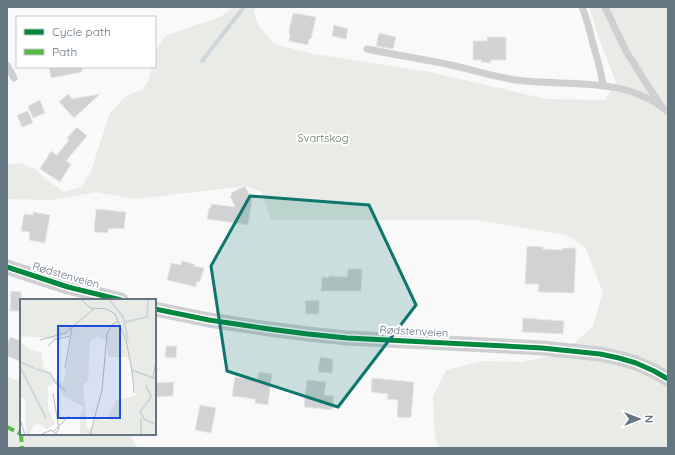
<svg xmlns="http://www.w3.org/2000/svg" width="675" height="455" font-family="Quicksand,sans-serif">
<rect width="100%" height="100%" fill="#f9f9f9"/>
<g fill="#e8ebe6">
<polygon points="234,7 257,7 254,11 258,25 274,44 314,54 430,72 546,99 605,100 616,83 599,38 589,7 668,7 668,448 439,448 435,437 433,396 446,370 482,361 521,362 562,354 593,326 603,292 585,247 566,235 475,220 271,220 262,192 245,186 136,199 96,192 51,200 7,199 7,165 20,163 35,169 47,180 64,192 82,187 91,171 110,113 127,95 142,90 149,80 152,67 155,67 155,51 165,36 195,25 220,17"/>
<polygon points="7,376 17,381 21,381 21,434 130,434 137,448 7,448"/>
</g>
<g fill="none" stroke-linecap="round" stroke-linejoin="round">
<polyline stroke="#ced6d9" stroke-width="4" points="202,61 244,7"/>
</g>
<g fill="#d0d2d3" stroke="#e8e8e8">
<polygon points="293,13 316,17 311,39 309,39 308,45 289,41 290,35 289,34 289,30"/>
<polygon points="334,25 348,29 346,39 332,36"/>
<polygon points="379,33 396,37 393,49 376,46"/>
<polygon points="487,37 506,37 506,60 491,60 491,63 481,62 481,60 473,60 473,41 487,41"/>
<polygon points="49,67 82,67 82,72 51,78"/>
<polygon points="68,94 72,99 100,94 74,118 59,102"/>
<polygon points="40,100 45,113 33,118 28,106"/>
<polygon points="28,111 33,123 22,127 17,115"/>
<polygon points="77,127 87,136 66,161 71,164 60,182 40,169 51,151 57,155 69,140 67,138"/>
<polygon points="245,186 252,200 248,225 207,219 209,208 211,208 211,204 235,207 230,196 232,195 231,193"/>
<polygon points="96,209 126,212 124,229 112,228 111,229 108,229 108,233 94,232"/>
<polygon points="33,212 50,215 45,243 29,240 30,232 21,231 24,214 33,215"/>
<polygon points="527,246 543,247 543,249 563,250 563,248 576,248 574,293 538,292 539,284 525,284"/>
<polygon points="182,261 194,264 194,266 204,268 200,282 197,281 196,287 167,280 171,263 181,265"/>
<polygon points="348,269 362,269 361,291 321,291 322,277 329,278 329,276 347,277"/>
<polygon points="11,291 21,292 21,311 10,311"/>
<polygon points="319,300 319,314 306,314 305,301"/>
<polygon points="523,318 564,321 563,334 522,332"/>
<polygon points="10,337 21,341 21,362 7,356 7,345"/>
<polygon points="166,346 177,346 176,358 165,357"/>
<polygon points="320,357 333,359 332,373 318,372"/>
<polygon points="259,372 272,374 268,405 255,403 255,399 232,396 235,377 257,380"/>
<polygon points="372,378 414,382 411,418 397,417 398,400 387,399 388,394 371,392"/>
<polygon points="307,380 326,382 324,395 334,396 332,410 304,407"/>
<polygon points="174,382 173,396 155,397 155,383"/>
<polygon points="200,405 216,408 211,433 195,430"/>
</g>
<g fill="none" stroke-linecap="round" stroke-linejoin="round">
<g stroke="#cecfd0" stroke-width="7">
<path d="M 582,7 C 587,19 590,31 593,44 C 597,57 601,71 603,85"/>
<polyline points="605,7 626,51 646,83 660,104"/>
<path d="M 367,49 C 395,55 423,59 451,65 C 473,70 494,77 516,80 C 568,87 625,75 668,112"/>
<polyline points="7,65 14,78"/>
</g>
<g stroke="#cecfd0" stroke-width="15">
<polyline points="7,267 68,287 121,300"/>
<polyline points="155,309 209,320 269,329 308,334 347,338 542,348 600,354 619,358 636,363 654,371 668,379"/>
</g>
<g stroke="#58b947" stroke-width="4" stroke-dasharray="8 4" stroke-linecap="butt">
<polyline points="7,427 21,434"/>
<polyline points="21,434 22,448"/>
</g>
<g stroke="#fff" stroke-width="8">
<g id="cycleway">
<polyline points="7,267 68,287 121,300"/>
<polyline points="155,309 209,320 269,329 308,334 347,338 542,348 600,354 619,358 636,363 654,371 668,379"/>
</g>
</g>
<use href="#cycleway" stroke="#00873e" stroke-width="5"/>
</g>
<path fill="#0f766e" fill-opacity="0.2" stroke="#0f766e" stroke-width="3" stroke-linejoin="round" d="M 250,196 L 369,205 L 416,305 L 338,407 L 227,371 L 211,266 Z"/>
<g text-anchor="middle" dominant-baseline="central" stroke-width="4" stroke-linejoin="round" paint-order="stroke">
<g font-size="11" fill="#687a64" stroke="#fff">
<text x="323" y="138">Svartskog</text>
</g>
<g font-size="11" fill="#657683" stroke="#fff">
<text transform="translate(66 275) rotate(16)">Rødstenveien</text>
<text transform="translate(414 331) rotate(3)">Rødstenveien</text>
</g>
</g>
<g transform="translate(20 299)">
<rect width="136" height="136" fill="#f9f9f9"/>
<path d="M 0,0 L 136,0 L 136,136 L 60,136 L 60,116 L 64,108 L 43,97 L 40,89 L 34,84 L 28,87 L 28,109 L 35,125 L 27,130 L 20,125 L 14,126 L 9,136 L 6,136 L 5,101 L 0,97 L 0,43 L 11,51 L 21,53 L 24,70 L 40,84 L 44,82 L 45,76 L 52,37 L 49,35 L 35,40 L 3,37 L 0,40 ZM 78,37 L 86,42 L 88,58 L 107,58 L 109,61 L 116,96 L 96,102 L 86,122 L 76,119 L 72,128 L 67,129 L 63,86 L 68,82 L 70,42 Z" fill="#e8ebe6" fill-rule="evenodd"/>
<path fill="none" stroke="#ced6d9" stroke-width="2" d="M 89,0 L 103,18 L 108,41M 105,23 L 127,18 L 128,0M 0,63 L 14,69M 0,68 L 26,119M 16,70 L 30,74 L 35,83 L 46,92M 126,86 L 131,98 L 120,113 L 125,121 L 136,125M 121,119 L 121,136"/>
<path fill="none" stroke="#b5bdc3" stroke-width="1" d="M 61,0 L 70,9 L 87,10 L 95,15 L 106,41 L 112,71 L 136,80M 20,41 L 45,34 L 74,10M 28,47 L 34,41 L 50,37M 45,69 L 52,29M 112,71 L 114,94M 133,79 L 136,62M 33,94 L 39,130 L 36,134M 0,120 L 5,136M 34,132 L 49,117M 20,136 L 31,131 L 38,136M 70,136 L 82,91 L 87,35 L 92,26 L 98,22"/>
<path fill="#1d4ed8" fill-opacity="0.15" stroke="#1d4ed8" stroke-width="2" d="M 38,27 L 100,27 L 100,119 L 38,119 Z"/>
<rect width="136" height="136" fill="none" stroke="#657683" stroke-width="2"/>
</g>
<rect width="675" height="455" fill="none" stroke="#657683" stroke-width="16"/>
<rect x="16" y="16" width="140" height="52" fill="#ffffff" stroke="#c1c8cd"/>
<rect x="24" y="29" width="20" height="6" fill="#00873e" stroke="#c1c8cd"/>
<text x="52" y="36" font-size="12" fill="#657683">Cycle path</text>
<rect x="24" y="49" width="20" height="6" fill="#58b947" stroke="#c1c8cd"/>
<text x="52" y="56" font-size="12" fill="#657683">Path</text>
<g transform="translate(639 419) rotate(90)" stroke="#ffffff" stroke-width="3" paint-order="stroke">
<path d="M0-3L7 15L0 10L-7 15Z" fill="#657683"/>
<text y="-6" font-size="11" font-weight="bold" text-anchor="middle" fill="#657683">N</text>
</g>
</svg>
